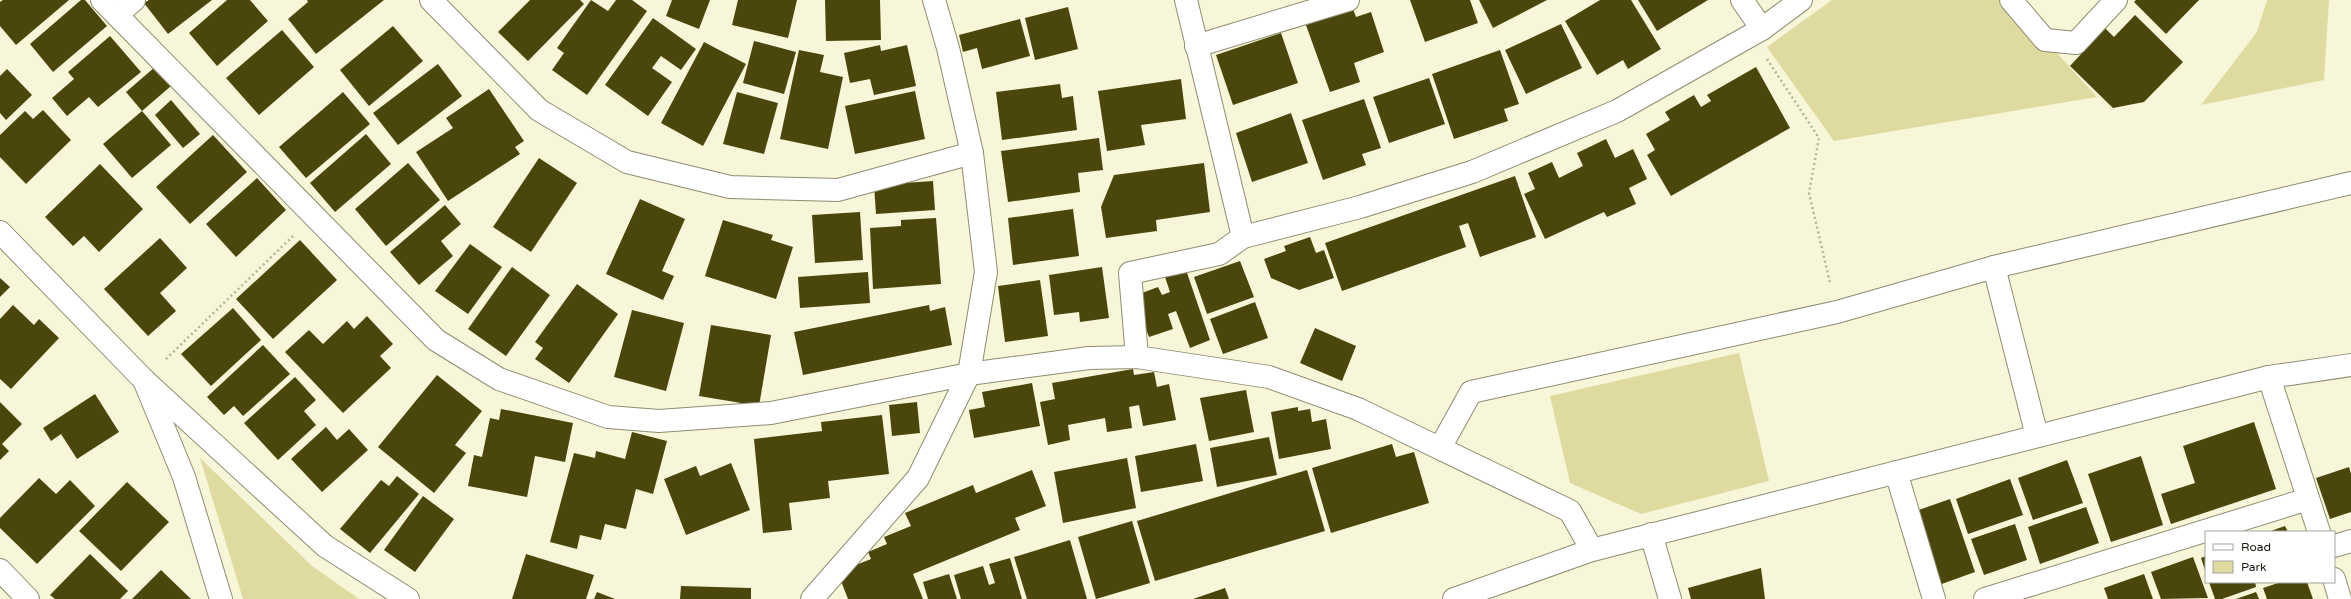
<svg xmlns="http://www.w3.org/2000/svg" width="2351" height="599" font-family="'Varela Round',sans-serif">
<rect width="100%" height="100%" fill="#f7f6d8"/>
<g fill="#dfda9f">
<polygon points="1832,0 1999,0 2042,48 2055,51 2097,97 1834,141 1767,47"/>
<polygon points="2267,0 2329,0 2324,80 2201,105 2257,32"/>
<polygon points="1739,353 1769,481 1641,514 1570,483 1550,396"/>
<polygon points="200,458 312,566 359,599 243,599"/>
</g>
<g fill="#4b460b">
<polygon points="3,0 69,0 16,45 0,26 0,2"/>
<polygon points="81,0 85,0 107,26 53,72 30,44"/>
<polygon points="149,0 212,0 168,34 144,3"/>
<polygon points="227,0 250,0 268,21 217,66 189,33"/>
<polygon points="307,0 384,0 316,54 288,19 308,2"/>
<polygon points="530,0 580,0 584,4 528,61 498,32"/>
<polygon points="591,0 608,11 616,0 632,0 647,11 587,95 552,70 564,53 557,48"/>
<polygon points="672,0 710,0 699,29 666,16"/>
<polygon points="738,0 797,0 788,38 732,25"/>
<polygon points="825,0 880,0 881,40 826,41"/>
<polygon points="1410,0 1470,0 1478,23 1425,42"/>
<polygon points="1479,0 1547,0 1493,28"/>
<polygon points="1600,0 1631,0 1661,49 1628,69 1623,60 1597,75 1565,21"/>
<polygon points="1638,0 1708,0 1657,31"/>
<polygon points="2136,0 2199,0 2166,34 2134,2"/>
<polygon points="1068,7 1078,49 1035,60 1025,18"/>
<polygon points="1353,9 1356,17 1371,12 1384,52 1354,63 1360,82 1330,92 1306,25"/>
<polygon points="2135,15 2183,62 2144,102 2113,108 2070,66 2105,28 2114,37"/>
<polygon points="653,18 696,49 681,70 661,56 652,68 672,82 648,116 605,85"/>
<polygon points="1020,19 1030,56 982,69 977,48 963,52 959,35"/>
<polygon points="1561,24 1582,68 1526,94 1505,50"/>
<polygon points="393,26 423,61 369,106 340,70"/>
<polygon points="282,30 314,67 259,115 226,78"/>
<polygon points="1281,33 1298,83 1233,105 1216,55"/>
<polygon points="110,36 141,72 98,107 89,97 67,116 52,98 74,79 68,72"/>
<polygon points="754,41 796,52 784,94 743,83"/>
<polygon points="704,42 746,64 703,146 661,123"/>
<polygon points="880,45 881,51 907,45 916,86 874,95 870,79 850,83 844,53"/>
<polygon points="799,50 824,55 820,72 843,77 828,149 780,139"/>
<polygon points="1500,50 1519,104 1504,109 1508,121 1454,139 1432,74"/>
<polygon points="438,64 462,96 398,145 373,113"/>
<polygon points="155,67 171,86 142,111 126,92"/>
<polygon points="1756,67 1790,128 1671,196 1647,155 1655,150 1646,134 1670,120 1665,112 1694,95 1701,107 1711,101 1707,95"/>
<polygon points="7,69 32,95 6,120 0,113 0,76"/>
<polygon points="1429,78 1445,124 1389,143 1373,97"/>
<polygon points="1181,79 1186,119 1141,125 1145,145 1107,151 1098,91"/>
<polygon points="1060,84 1062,98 1073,96 1077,130 1002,140 996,92"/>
<polygon points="489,89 524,141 515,147 520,154 448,201 416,152 453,128 446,118"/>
<polygon points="915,91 925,139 855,154 845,106"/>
<polygon points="343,92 370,124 306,178 279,147"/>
<polygon points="737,92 778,103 764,154 723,144"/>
<polygon points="1364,99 1381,148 1362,154 1366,165 1323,180 1302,120"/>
<polygon points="171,100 200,134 183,148 155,115"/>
<polygon points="43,110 71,140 26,184 0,157 0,135 25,111 33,119"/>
<polygon points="142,111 171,145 132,178 103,144"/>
<polygon points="1291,113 1308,163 1252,182 1236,133"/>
<polygon points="366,134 391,164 335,212 310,183"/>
<polygon points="213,135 247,172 190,224 156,187"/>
<polygon points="1099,138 1103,170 1078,173 1080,192 1008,202 1001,151"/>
<polygon points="1606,139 1615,158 1633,149 1647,179 1629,188 1636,204 1607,217 1604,212 1545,239 1524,194 1535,189 1528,173 1552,162 1559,178 1583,166 1577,153"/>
<polygon points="539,158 577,183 531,252 493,227"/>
<polygon points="408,163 440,200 386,246 355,209"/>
<polygon points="1204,163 1210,212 1156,220 1157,231 1106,238 1101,207 1114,175"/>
<polygon points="100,164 143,209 99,252 84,236 73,246 45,217"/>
<polygon points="1515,176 1536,237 1480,257 1468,223 1459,226 1466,247 1342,291 1325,243"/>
<polygon points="257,178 286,210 236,257 206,224"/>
<polygon points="933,181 935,210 876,214 874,185"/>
<polygon points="640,199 685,219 662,271 674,276 663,300 606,274"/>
<polygon points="445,205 461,224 441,241 453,256 419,285 390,252"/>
<polygon points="1073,209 1079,256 1013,265 1008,218"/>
<polygon points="860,212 863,260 815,263 812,215"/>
<polygon points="936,218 941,284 873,289 870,228 901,226 901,220"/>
<polygon points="723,220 773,235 771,240 793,247 776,299 705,276"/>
<polygon points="1310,237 1316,253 1324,250 1334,278 1299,290 1271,278 1264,259 1286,251 1284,246"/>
<polygon points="160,238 187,268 160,293 176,311 148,336 104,289"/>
<polygon points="300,240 337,280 273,339 236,299"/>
<polygon points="470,244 502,267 468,314 435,291"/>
<polygon points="1240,261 1254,297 1207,314 1194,277"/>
<polygon points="512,267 550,295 506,356 468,329"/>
<polygon points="1102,267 1109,318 1080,322 1079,312 1054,315 1049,275"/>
<polygon points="1186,270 1210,340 1190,348 1176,311 1168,314 1173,329 1149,337 1134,296 1158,287 1162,295 1170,292 1165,277"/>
<polygon points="868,272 870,303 800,308 798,277"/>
<polygon points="0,278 10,287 0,297"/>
<polygon points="1040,280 1048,336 1005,342 998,286"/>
<polygon points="577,284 618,314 569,383 535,359 543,348 535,342"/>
<polygon points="1255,302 1268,338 1223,354 1210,319"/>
<polygon points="13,305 34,325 39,319 59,338 11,389 0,379 0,319"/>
<polygon points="929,305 930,311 945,307 952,345 803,375 794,332"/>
<polygon points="233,308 261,340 211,386 181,354"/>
<polygon points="632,310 684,323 666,391 614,377"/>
<polygon points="367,316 393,344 380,356 391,368 343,413 285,352 309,330 323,344 347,321 354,329"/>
<polygon points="711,325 771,335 759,406 699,396"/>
<polygon points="1315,328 1356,346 1342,381 1300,363"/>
<polygon points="263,345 290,374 243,416 234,406 224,415 207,397"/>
<polygon points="1133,369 1134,375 1154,372 1157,387 1169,384 1176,420 1143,426 1139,405 1129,407 1132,428 1107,432 1105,418 1068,425 1070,440 1048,445 1040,402 1055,399 1052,383"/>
<polygon points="437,375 482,411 455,445 466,453 434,493 378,447"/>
<polygon points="295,377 316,400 304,411 316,425 278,460 244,423"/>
<polygon points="1032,383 1040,426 974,438 969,410 985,407 982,392"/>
<polygon points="1246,390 1254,432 1209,441 1200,398"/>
<polygon points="95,394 119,432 77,459 61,434 51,441 43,428"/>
<polygon points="0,402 22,424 2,444 9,451 0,460"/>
<polygon points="917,402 920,433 892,436 889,405"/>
<polygon points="1298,407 1298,411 1310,409 1312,422 1326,419 1331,449 1279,459 1271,412"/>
<polygon points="501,409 573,423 565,462 535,456 527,497 468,486 474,455 482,457 490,418 499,420"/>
<polygon points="882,415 889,474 828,481 830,498 789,503 792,530 763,533 754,439 822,431 821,422"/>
<polygon points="2254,422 2276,489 2171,524 2161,494 2195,483 2183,446"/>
<polygon points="326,427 337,440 349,429 368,450 322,492 291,459"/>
<polygon points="632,432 667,441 653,494 636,489 626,529 605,524 601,540 580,535 577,549 550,542 574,453 595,458 596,451 625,459"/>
<polygon points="1269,437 1277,475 1217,487 1210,448"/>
<polygon points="1196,444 1203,481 1141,492 1135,456"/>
<polygon points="1392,444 1396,457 1414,452 1429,503 1331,533 1312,468"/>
<polygon points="2141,456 2163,525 2111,542 2088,474"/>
<polygon points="1127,458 1136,508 1063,523 1054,472"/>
<polygon points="2067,460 2083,503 2033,520 2018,478"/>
<polygon points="731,463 750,510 686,535 664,479 696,466 700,476"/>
<polygon points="2349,467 2351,474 2351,512 2330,519 2316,478"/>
<polygon points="1032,470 1046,506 1015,518 1020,530 913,574 923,599 848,599 841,581 851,567 871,559 868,552 887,544 884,537 911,526 905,513 973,485 976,493"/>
<polygon points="1307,470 1325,531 1155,581 1137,521"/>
<polygon points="397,476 419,494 370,553 340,529 381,480 389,486"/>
<polygon points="39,478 56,494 70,480 95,506 37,564 0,528 0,518"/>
<polygon points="2010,479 2023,515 1968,534 1956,499"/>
<polygon points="127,482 169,522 121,571 79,531"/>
<polygon points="423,496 454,519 415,572 384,550"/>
<polygon points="1950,499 1975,572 1939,585 1913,512"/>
<polygon points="2086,507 2099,543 2040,564 2028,527"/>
<polygon points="1132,521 1150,583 1096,599 1078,537"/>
<polygon points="2015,524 2027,560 1984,575 1971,539"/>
<polygon points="2285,526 2288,532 2268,532"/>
<polygon points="1070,540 1087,599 1027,599 1014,557"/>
<polygon points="90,554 128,591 120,599 55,599 50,595"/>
<polygon points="526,554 594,575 586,599 512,599"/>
<polygon points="2206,556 2206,573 2201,558"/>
<polygon points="2193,557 2208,598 2161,599 2151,572"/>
<polygon points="1010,558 1022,599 961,599 954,575 983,566 989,585 995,583 989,564"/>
<polygon points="1761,568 1765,599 1691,599 1688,588"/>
<polygon points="161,570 191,599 132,599"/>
<polygon points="949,574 957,599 928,599 923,582"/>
<polygon points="2144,574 2153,599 2108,599 2104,588"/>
<polygon points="2209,582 2255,582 2256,587 2222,599 2215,599"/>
<polygon points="2281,582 2307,582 2313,599 2267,599 2263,588"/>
<polygon points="681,586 751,588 751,599 680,599"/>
<polygon points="1225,588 1229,599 1193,599"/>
<polygon points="597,592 615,599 594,599"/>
<polygon points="2256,592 2259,599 2236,599"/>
</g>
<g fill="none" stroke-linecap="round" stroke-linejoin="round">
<g stroke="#8e8c72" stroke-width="24">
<g id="minor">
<polyline points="102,0 436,340 499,379 608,417 659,421 771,413 969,374 1089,358 1137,357 1269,377 1358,409 1570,511 1592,550"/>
<polyline points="431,0 539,110 627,162 730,187 838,190 972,153"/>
<polyline points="1186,0 1243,237"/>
<polyline points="1742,0 1762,29"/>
<polyline points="2011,0 2045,40 2076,43 2116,0"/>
<polyline points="117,15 134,0"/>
<polyline points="1196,46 1348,0"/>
<polyline points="1994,267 2037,436"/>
<polyline points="1137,357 1130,273 1219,254 1243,237 1360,207 1472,172 1617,111 1762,29 1801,0"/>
<polyline points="2269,377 2319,532"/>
<polyline points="144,380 184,477 221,599"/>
<polyline points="1440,448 1471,392 1837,312 1994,267 2351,183"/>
<polyline points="1896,472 1934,599"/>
<polyline points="1651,534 1670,599"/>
<polyline points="2334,546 2351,541"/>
<polyline points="0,570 28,599"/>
<polyline points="2334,579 2340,599"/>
<polyline points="812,599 918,478 969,374 986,272 972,153 948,48 934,0"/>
<polyline points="1985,599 2308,499"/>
</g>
</g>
<g stroke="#8e8c72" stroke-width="24">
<g id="tertiary">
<polyline points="0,232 144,380 325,546 408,599"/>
<polyline points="1454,599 1592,550 2269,377 2351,365"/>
</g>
</g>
<g stroke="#b4b39b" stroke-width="2.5" stroke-dasharray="2 3" stroke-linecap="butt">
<polyline points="1767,59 1819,138 1809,193 1830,283"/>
<polyline points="166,359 293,236"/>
</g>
<use href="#minor" stroke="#fff" stroke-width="22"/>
<use href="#tertiary" stroke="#fff" stroke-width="22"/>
</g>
<rect x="2205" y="531" width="130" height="52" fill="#ffffff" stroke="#a3a39e"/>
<rect x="2213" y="544" width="20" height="6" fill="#ffffff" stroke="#a3a39e"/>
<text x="2241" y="551" font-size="12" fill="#19180d">Road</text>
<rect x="2213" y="561" width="20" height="12" fill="#dfda9f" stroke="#a3a39e"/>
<text x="2241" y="571" font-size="12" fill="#19180d">Park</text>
</svg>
